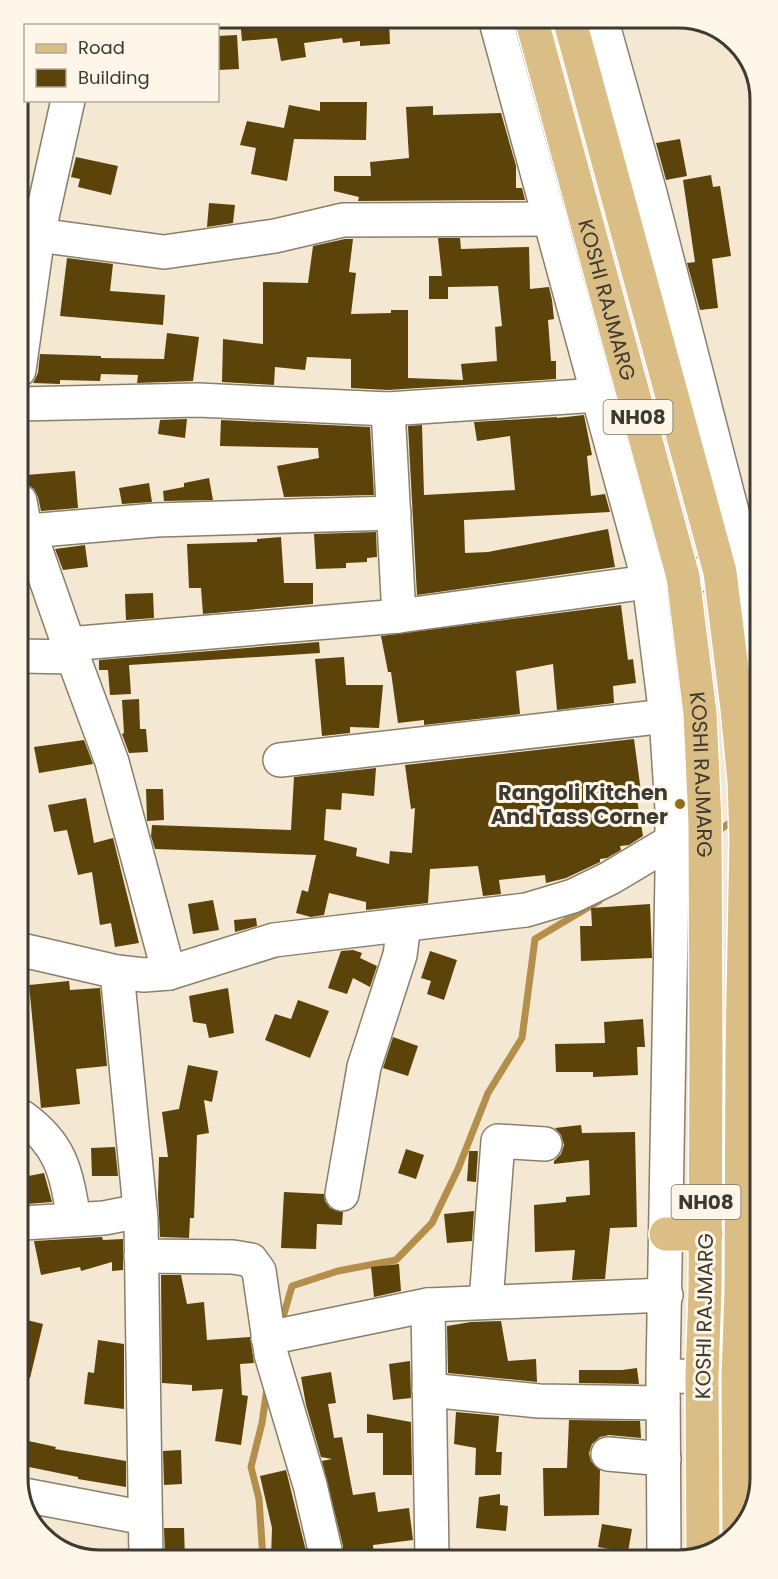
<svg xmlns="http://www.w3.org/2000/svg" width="778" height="1579" font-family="Poppins,sans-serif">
<rect width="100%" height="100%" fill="#f4e8d3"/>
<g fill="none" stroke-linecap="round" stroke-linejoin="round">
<g stroke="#b38f4b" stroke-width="7">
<polyline points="714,834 735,819"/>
<polyline points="281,1324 292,1286 338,1271 396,1260 432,1223 458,1169 488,1093 522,1038 535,939 599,901"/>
<polyline points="263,1559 259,1499 251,1467 262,1423 267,1388"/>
</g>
</g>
<g fill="#5c4309">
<polygon points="240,18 389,18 390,44 360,46 360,41 343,43 342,38 304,43 306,57 281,61 277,38 242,41"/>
<polygon points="237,35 239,69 218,70 218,36"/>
<polygon points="320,102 367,102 366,140 294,139 287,181 251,174 256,148 240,145 247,121 284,128 289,105 320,111"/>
<polygon points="433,106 433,115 501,113 516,166 516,188 522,188 525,200 358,201 359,197 334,191 334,176 371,176 370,162 409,158 406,107"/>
<polygon points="680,139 687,176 666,180 656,143"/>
<polygon points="76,157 118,166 111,195 78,187 80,179 71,177"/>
<polygon points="711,175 713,187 720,186 731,256 712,259 718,308 700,310 687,263 695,262 683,180"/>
<polygon points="209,203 235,205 233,223 207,227"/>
<polygon points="438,238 460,238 461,249 529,247 530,289 549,287 552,300 554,319 548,320 551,361 556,361 556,379 388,390 351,388 351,359 307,357 305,370 275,367 274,385 222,382 223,339 263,344 263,282 308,283 313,246 345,239 353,239 349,272 356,273 351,314 391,313 391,310 408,310 408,378 463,380 461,364 497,361 495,327 502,326 498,286 448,287 448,299 429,299 429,276 442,276"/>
<polygon points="67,258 113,264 110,291 165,295 163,325 60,316"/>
<polygon points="167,333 199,337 193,381 137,383 138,375 101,374 100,381 60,380 60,384 33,383 38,373 40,354 101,356 101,358 164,359"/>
<polygon points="584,415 592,455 587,456 591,496 605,494 610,512 464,520 465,553 488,552 608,529 615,567 417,595 408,426 422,425 424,495 515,490 510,436 477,441 474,422 557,417 557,418"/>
<polygon points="187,419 185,438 158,434 160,420"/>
<polygon points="221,420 370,427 374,495 284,497 277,466 319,458 318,448 220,446"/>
<polygon points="75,471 78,508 41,511 38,497 34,489 27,484 26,475"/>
<polygon points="209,478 213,500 164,501 163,491 184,487 184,483"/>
<polygon points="149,483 152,502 122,504 119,488"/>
<polygon points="376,532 377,557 367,558 367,562 346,563 346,568 316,569 314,534"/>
<polygon points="281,537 284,583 313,583 313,604 203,614 201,588 189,588 187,544 257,542 257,539"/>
<polygon points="85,545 88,567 63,570 55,549"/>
<polygon points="153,593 154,618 126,620 125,594"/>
<polygon points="621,605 628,660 633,659 636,683 613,686 614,703 557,710 553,664 516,671 520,714 424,725 424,720 398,723 391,672 388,672 381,636"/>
<polygon points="319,642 320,653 129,665 131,694 110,695 108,670 99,670 99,660"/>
<polygon points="344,657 346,685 383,685 379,728 350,727 350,733 322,736 315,659"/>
<polygon points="139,699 140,729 146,729 148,752 129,753 122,734 124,733 122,700"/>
<polygon points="634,739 641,792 636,793 643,836 629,845 620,846 621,850 607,858 600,859 600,862 566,878 546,883 545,875 499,880 501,894 483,896 478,866 430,869 428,903 366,910 366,902 329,893 324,915 311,917 296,913 302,890 308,892 316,855 155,849 151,836 152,825 291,830 294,777 376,768 374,796 342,793 341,810 326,809 324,840 357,848 356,856 389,864 390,851 412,853 415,808 411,809 405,765"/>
<polygon points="84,740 93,764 39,773 34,747"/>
<polygon points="146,789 163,789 164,820 147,821"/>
<polygon points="86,798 94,843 113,838 139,943 115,947 111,923 100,925 92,872 78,875 67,830 54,832 48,805"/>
<polygon points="213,900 219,930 193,934 188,904"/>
<polygon points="650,904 652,958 581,961 580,926 592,926 591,908"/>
<polygon points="256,918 257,926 235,932 234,920"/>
<polygon points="353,950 362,953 360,958 377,966 370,987 353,978 347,994 328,988 341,951"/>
<polygon points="430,951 457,960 444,1000 427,994 431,981 421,978"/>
<polygon points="69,981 70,990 100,988 107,1066 76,1069 80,1104 41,1108 29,985"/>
<polygon points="228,988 234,1033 209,1038 206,1024 193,1022 189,996"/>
<polygon points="298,1000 329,1011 310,1058 265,1040 275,1014 291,1019"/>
<polygon points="643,1019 645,1047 637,1047 638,1075 593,1077 593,1072 556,1072 555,1044 605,1043 604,1022"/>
<polygon points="393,1037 418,1046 408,1076 383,1068"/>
<polygon points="188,1065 218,1071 212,1102 204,1100 209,1133 197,1135 194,1218 190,1218 189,1238 160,1237 158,1196 159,1157 168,1157 162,1112 179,1109"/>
<polygon points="581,1125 582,1133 635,1132 637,1227 610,1228 605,1279 572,1280 575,1250 535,1252 534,1205 566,1202 566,1197 590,1195 589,1160 554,1164 554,1161 561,1154 564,1145 561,1135 555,1128"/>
<polygon points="115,1147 118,1176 92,1176 91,1148"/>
<polygon points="406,1149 424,1155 416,1179 398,1173"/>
<polygon points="469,1151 478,1151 476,1182 467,1181"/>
<polygon points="44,1173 52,1202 27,1204 23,1177"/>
<polygon points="284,1192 324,1194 325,1201 330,1208 343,1212 342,1225 317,1224 316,1249 281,1248"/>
<polygon points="474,1211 472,1241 447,1243 444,1214"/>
<polygon points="102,1237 103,1240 123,1239 123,1270 112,1271 112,1262 81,1271 80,1267 41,1275 34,1241"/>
<polygon points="399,1264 401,1291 374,1297 371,1267"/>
<polygon points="161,1275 181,1275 187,1304 204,1302 207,1340 250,1337 254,1363 240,1364 242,1395 248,1396 241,1445 215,1441 223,1389 192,1391 192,1385 162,1383"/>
<polygon points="23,1319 43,1324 30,1378 24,1378"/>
<polygon points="501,1321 508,1361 536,1359 537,1382 448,1373 447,1326 471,1322"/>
<polygon points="98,1340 124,1344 124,1409 84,1404 88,1372 94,1373"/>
<polygon points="410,1361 411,1398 393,1400 389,1364"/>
<polygon points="637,1368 639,1384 579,1383 579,1370 622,1370"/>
<polygon points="331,1372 336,1403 328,1404 334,1438 342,1437 353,1495 375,1492 378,1512 409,1508 413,1540 373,1545 374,1558 343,1558 343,1546 322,1461 332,1459 321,1457 306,1405 301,1377"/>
<polygon points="456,1412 499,1416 496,1452 502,1452 501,1475 475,1475 476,1448 454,1444"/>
<polygon points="367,1414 411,1422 412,1475 383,1475 383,1433 367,1433"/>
<polygon points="569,1420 640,1421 641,1438 609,1435 600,1437 592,1444 589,1453 591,1461 600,1470 599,1515 544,1516 543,1468 567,1468"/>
<polygon points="24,1440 56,1447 55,1449 126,1461 126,1487 78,1479 78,1477 24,1466"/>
<polygon points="181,1450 182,1484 164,1485 163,1451"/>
<polygon points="286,1470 306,1551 306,1559 271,1559 272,1528 260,1476"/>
<polygon points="500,1494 500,1505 508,1506 506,1531 476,1528 479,1497"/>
<polygon points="602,1524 632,1529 628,1552 598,1547"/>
<polygon points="164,1528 184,1528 185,1559 165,1558"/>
</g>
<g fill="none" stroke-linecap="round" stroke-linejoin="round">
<g stroke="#897f6b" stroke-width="36">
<g id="minor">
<polyline points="495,18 649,582 666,716 672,809 672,874 663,1375 664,1555"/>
<polyline points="601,18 650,193 746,566 756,659"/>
<polyline points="85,26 85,24"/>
<polyline points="38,235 164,252 275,236 343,220 551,219"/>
<polyline points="19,370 38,235 68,100"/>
<polyline points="19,404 198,400 388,409 598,395"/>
<polyline points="388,409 399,616"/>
<polyline points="20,501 23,518 29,531 73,657 112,762 169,973"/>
<polyline points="29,531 156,520 394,513"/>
<polyline points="68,644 399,616 720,572 756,563"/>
<polyline points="21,656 73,657"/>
<polyline points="280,760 666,716"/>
<polyline points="22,950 117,972 144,975 169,973 274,940 526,910 573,896 610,878 672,841 686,830"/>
<polyline points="117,972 141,1219 146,1560"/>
<path d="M 22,1117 C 63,1146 66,1174 74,1219"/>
<polyline points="342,1194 364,1067 400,955 404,925"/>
<polyline points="23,1223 104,1218 140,1211"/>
<polyline points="141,1256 233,1257 251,1260 259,1271 271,1354 310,1485 325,1550 324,1559"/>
<polyline points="486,1302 498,1141 545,1144"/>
<polyline points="428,1305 432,1558"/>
<polyline points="268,1338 428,1305 666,1295"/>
<polyline points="675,1376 738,1378 760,1381"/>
<polyline points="429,1390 539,1401 663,1403"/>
<polyline points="608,1454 664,1459"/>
<polyline points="24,1495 145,1518"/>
</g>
</g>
<g stroke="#fff" stroke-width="36">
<g id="major">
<path id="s1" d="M 531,18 L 683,577 L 700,713 L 705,823 L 706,1049 L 705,1290 L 702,1376 L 703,1555"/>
<polyline points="569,18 720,572 737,709 744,781 746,839 742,1049 741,1291 738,1378 739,1530"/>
<polyline points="666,1234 706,1234"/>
</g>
</g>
<use href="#minor" stroke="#fff" stroke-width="33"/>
<use href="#major" stroke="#dabe85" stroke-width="33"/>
</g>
<circle fill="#926c14" stroke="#fdf6e9" stroke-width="2" cx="680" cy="804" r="6"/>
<g text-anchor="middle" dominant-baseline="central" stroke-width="6" stroke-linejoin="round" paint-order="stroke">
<g fill="#fdf6e9" stroke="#777268" stroke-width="1.5">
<rect x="603.5" y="400" width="69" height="34" rx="4.5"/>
<rect x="671.5" y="1185" width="69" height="34" rx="4.5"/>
</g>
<g font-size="20" font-weight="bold" fill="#3e3931">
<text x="638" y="417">NH08</text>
<text x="706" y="1202">NH08</text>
</g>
<g font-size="21" fill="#3e3931" stroke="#fdf6e9">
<text stroke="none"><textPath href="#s1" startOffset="292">KOSHI RAJMARG</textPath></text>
<text stroke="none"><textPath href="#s1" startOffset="778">KOSHI RAJMARG</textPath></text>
<text transform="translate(704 1316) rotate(-89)">KOSHI RAJMARG</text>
</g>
<g font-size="21" font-weight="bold" fill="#3e3931" stroke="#fdf6e9" text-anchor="end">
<text x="668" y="792">Rangoli Kitchen<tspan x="668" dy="24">And Tass Corner</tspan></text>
</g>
</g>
<path d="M0 0H778V1579H0ZM100 28H678A72 72 0 0 1 750 100V1478A72 72 0 0 1 678 1550H100A72 72 0 0 1 28 1478V100A72 72 0 0 1 100 28Z" fill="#fdf6e9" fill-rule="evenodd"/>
<path fill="none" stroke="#3e3931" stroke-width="3" d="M100 28H678A72 72 0 0 1 750 100V1478A72 72 0 0 1 678 1550H100A72 72 0 0 1 28 1478V100A72 72 0 0 1 100 28Z"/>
<rect x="24" y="24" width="195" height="78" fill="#fdf6e9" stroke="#b1aa9f" stroke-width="1.5"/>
<rect x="36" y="44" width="30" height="9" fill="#dabe85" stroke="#b1aa9f" stroke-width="1.5"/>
<text x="78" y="54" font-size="18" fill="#3e3931">Road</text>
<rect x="36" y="69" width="30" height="18" fill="#5c4309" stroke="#b1aa9f" stroke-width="1.5"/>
<text x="78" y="84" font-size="18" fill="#3e3931">Building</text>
</svg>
